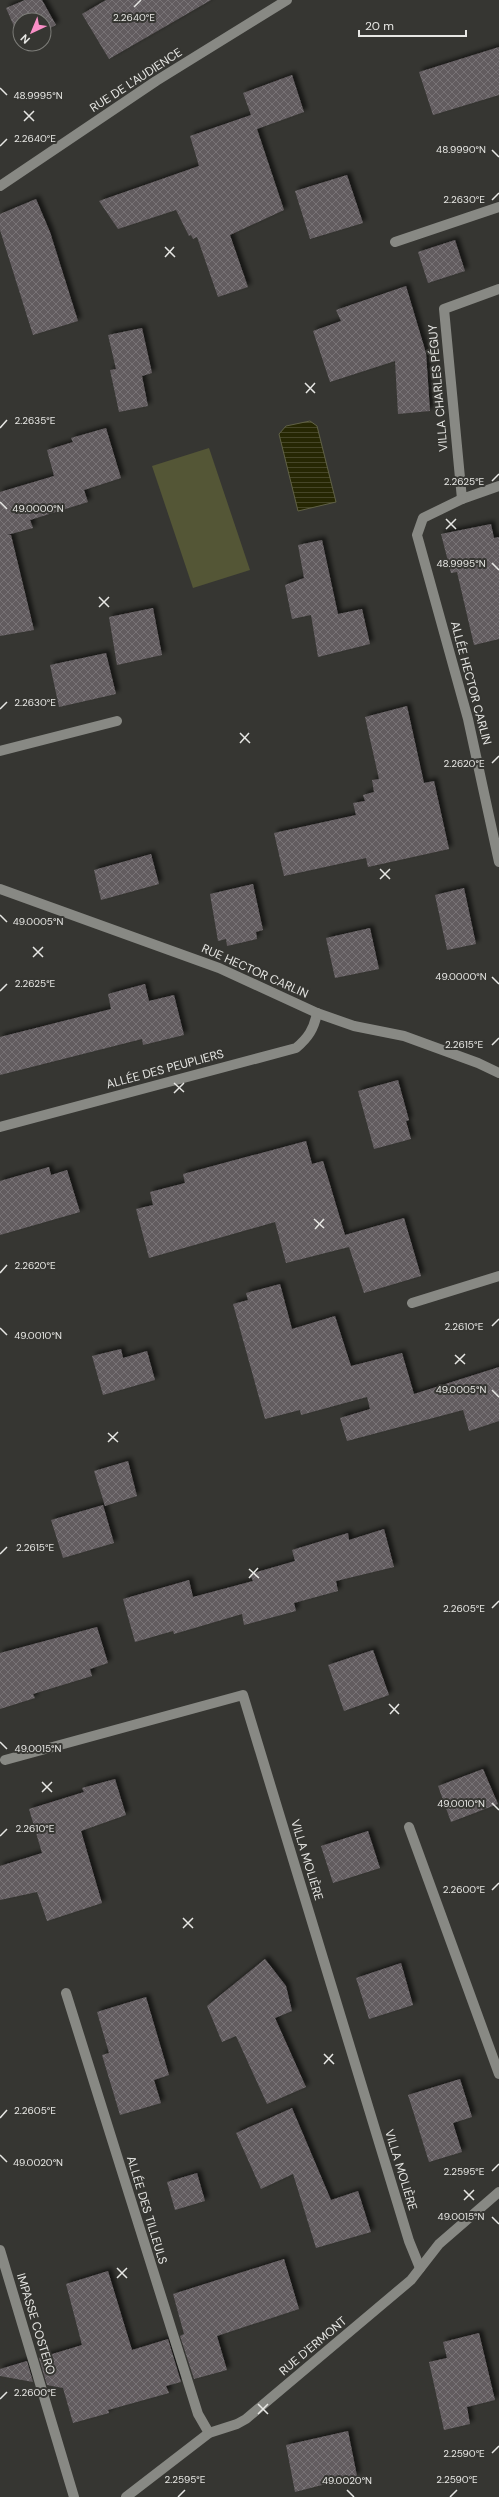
<svg xmlns="http://www.w3.org/2000/svg" width="499" height="2497" font-family="'DM Sans',sans-serif">
<defs>
<pattern id="water-rules" width="6" height="5" patternUnits="userSpaceOnUse"><rect width="6" height="5" fill="#262703"/><path d="M0 2.5h6" fill="none" stroke="#464628"/></pattern>
<pattern id="building-cross-hatch" width="8" height="8" patternUnits="userSpaceOnUse"><rect width="8" height="8" fill="#625c5f"/><path d="M0 0l8 8M0 8l8-8" fill="none" stroke="#787376"/></pattern>
<filter id="shadow"><feDropShadow dx="3.5" dy="-3.5" stdDeviation="2" flood-color="#0009"/></filter>
</defs>
<rect width="100%" height="100%" fill="#363632"/>
<polygon fill="#545636" points="209,448 250,570 193,588 152,466"/>
<polygon fill="url(#water-rules)" stroke="#606146" points="310,421 317,426 336,502 298,511 279,434 286,426"/>
<g fill="url(#building-cross-hatch)" filter="url(#shadow)">
<polygon points="25,0 42,0 56,25 44,31 44,20 20,20 20,40 6,8"/>
<polygon points="106,0 211,0 109,59 82,14"/>
<polygon points="499,47 499,95 433,115 419,72"/>
<polygon points="292,75 304,112 257,129 284,210 230,235 248,287 218,297 197,237 193,239 191,235 189,236 176,210 118,229 99,201 199,166 190,136 251,115 243,93"/>
<polygon points="347,175 363,223 310,239 295,191"/>
<polygon points="36,199 50,232 78,321 33,335 0,230 0,214"/>
<polygon points="455,240 465,271 428,283 418,252"/>
<polygon points="406,286 426,353 430,411 398,414 395,361 330,382 313,331 341,321 336,310"/>
<polygon points="142,328 152,373 142,376 148,406 119,412 110,370 116,369 108,335"/>
<polygon points="106,428 121,478 84,490 88,502 30,520 33,528 7,535 11,535 34,630 0,636 0,492 54,476 47,450 73,442 71,438"/>
<polygon points="491,524 494,538 499,537 499,639 474,645 457,572 451,573 441,534"/>
<polygon points="322,540 338,614 362,609 370,644 318,657 311,615 292,619 285,585 304,578 298,545"/>
<polygon points="153,608 162,655 117,665 109,617"/>
<polygon points="106,653 116,694 59,707 50,665"/>
<polygon points="407,706 424,783 434,781 449,849 368,867 366,858 284,876 274,833 356,815 353,803 365,801 363,795 374,792 372,780 379,779 365,717"/>
<polygon points="151,854 159,884 101,900 94,870"/>
<polygon points="253,884 263,930 256,932 257,939 227,946 226,939 218,941 210,894"/>
<polygon points="464,888 476,944 447,950 435,895"/>
<polygon points="370,928 379,969 335,978 326,938"/>
<polygon points="145,984 149,1001 174,995 184,1035 143,1045 142,1039 0,1075 0,1037 111,1009 108,994"/>
<polygon points="398,1080 409,1120 406,1121 411,1139 374,1149 358,1091"/>
<polygon points="306,1141 312,1164 323,1161 345,1235 404,1218 421,1276 364,1293 347,1241 349,1247 286,1263 275,1222 149,1258 136,1209 153,1205 150,1192 185,1183 183,1174"/>
<polygon points="49,1167 51,1175 67,1170 80,1212 0,1235 0,1181"/>
<polygon points="280,1284 292,1329 335,1316 351,1366 402,1353 414,1394 499,1367 499,1421 469,1431 463,1410 347,1441 340,1418 370,1409 367,1397 301,1415 300,1410 265,1419 233,1304 248,1300 246,1293"/>
<polygon points="121,1349 123,1358 147,1351 155,1380 103,1395 92,1356"/>
<polygon points="128,1461 137,1496 105,1506 94,1471"/>
<polygon points="103,1505 114,1543 63,1558 51,1520"/>
<polygon points="384,1529 394,1567 336,1581 338,1591 294,1603 296,1611 244,1625 242,1614 174,1634 173,1631 135,1642 123,1599 189,1580 193,1597 253,1581 250,1574 295,1561 292,1550 348,1533 349,1540"/>
<polygon points="97,1627 108,1663 90,1669 92,1676 33,1694 35,1698 0,1709 0,1653"/>
<polygon points="373,1650 389,1695 344,1711 328,1665"/>
<polygon points="483,1769 498,1804 451,1822 438,1786"/>
<polygon points="115,1779 126,1815 81,1831 102,1903 47,1921 37,1892 0,1900 0,1866 42,1853 29,1809 84,1792 82,1788"/>
<polygon points="368,1831 380,1868 333,1883 321,1846"/>
<polygon points="265,1959 286,1986 292,2011 275,2018 306,2087 267,2104 236,2036 222,2042 207,2006"/>
<polygon points="401,1963 413,2005 369,2019 356,1978"/>
<polygon points="146,1997 169,2075 154,2080 161,2103 120,2115 102,2055 109,2053 97,2012"/>
<polygon points="460,2079 472,2117 453,2123 462,2152 429,2162 408,2095"/>
<polygon points="292,2108 331,2200 358,2191 371,2232 316,2248 293,2174 261,2189 236,2133"/>
<polygon points="197,2173 205,2201 175,2210 167,2182"/>
<polygon points="284,2259 299,2309 217,2336 227,2370 194,2379 180,2336 184,2334 173,2294"/>
<polygon points="108,2271 132,2350 168,2339 181,2382 166,2386 169,2393 108,2410 109,2413 73,2423 63,2388 47,2385 39,2358 82,2345 66,2284"/>
<polygon points="479,2333 495,2400 467,2407 470,2424 444,2430 429,2362 447,2358 443,2342"/>
<polygon points="27,2361 33,2382 0,2376 0,2369"/>
<polygon points="348,2431 357,2476 295,2492 286,2445"/>
</g>
<g fill="none" stroke-linecap="round" stroke-linejoin="round">
<polyline stroke="#888984" stroke-width="10" points="412,1303 499,1276"/>
<g stroke="#888984" stroke-width="10">
<polyline points="0,186 156,81 287,0"/>
<polyline points="395,242 499,207"/>
<polyline points="499,289 444,309 462,499 499,486"/>
<polyline points="462,499 423,518 417,535 468,719 499,862"/>
<polyline points="0,751 117,721"/>
<path d="M 0,1127 L 296,1048 C 308,1038 314,1029 317,1013"/>
<polyline points="5,1760 243,1695 409,2241 420,2268"/>
<polyline points="409,1827 499,2074"/>
<polyline points="66,1993 198,2414 209,2433"/>
<polyline points="0,2250 74,2497"/>
</g>
<g stroke="#888984" stroke-width="10">
<polyline points="0,889 219,968 317,1013 354,1026 404,1036 478,1063 499,1073"/>
<polyline points="126,2497 209,2433 237,2424 246,2419 411,2280 439,2244 499,2192"/>
</g>
</g>
<path fill="none" stroke="#e7e7e4" stroke-width="1.5" d="M 134,7 L 141,0M 0,88 L 7,95M 24,111 L 34,121M 24,121 L 34,111M 0,146 L 7,139M 492,150 L 499,157M 492,200 L 499,193M 165,247 L 175,257M 165,257 L 174,247M 305,383 L 315,393M 306,393 L 315,383M 0,428 L 7,420M 492,481 L 499,474M 0,502 L 7,509M 446,519 L 456,529M 446,529 L 456,519M 492,563 L 499,570M 99,597 L 109,607M 99,607 L 109,597M 0,709 L 7,702M 240,733 L 250,743M 240,743 L 249,733M 492,763 L 499,756M 380,869 L 390,879M 380,879 L 390,869M 0,915 L 7,922M 33,947 L 43,957M 33,957 L 43,947M 492,977 L 499,984M 0,991 L 7,984M 492,1045 L 499,1038M 174,1083 L 184,1092M 174,1093 L 184,1083M 314,1219 L 324,1228M 315,1229 L 324,1219M 0,1273 L 7,1265M 492,1326 L 499,1319M 0,1328 L 7,1335M 455,1355 L 465,1364M 455,1364 L 465,1354M 492,1390 L 499,1397M 108,1433 L 118,1442M 108,1442 L 118,1432M 0,1554 L 7,1547M 249,1569 L 259,1578M 249,1578 L 258,1568M 492,1608 L 499,1601M 389,1704 L 399,1714M 390,1714 L 399,1704M 0,1742 L 7,1749M 42,1782 L 52,1792M 42,1792 L 52,1782M 492,1803 L 499,1810M 0,1836 L 7,1829M 492,1890 L 499,1883M 183,1918 L 193,1928M 183,1928 L 193,1918M 324,2054 L 334,2064M 324,2064 L 333,2054M 0,2118 L 7,2110M 0,2155 L 7,2162M 492,2171 L 499,2164M 464,2190 L 474,2200M 464,2200 L 474,2190M 492,2217 L 499,2224M 117,2268 L 127,2278M 117,2278 L 127,2268M 0,2399 L 7,2392M 258,2404 L 268,2414M 258,2414 L 268,2404M 492,2453 L 499,2446M 347,2490 L 354,2497M 178,2497 L 185,2490M 450,2497 L 457,2490"/>
<g text-anchor="middle" dominant-baseline="central" stroke-width="4" stroke-linejoin="round" paint-order="stroke">
<g font-size="12" fill="#e7e7e4" stroke="#363632">
<text transform="translate(136 80) rotate(-33)">RUE DE L'AUDIENCE</text>
<text transform="translate(438 388) rotate(-95)">VILLA CHARLES PÉGUY</text>
<text transform="translate(471 683) rotate(75)">ALLÉE HECTOR CARLIN</text>
<text transform="translate(255 971) rotate(24)">RUE HECTOR CARLIN</text>
<text transform="translate(165 1069) rotate(-15)">ALLÉE DES PEUPLIERS</text>
<text transform="translate(307 1860) rotate(73)">VILLA MOLIÈRE</text>
<text transform="translate(401 2170) rotate(73)">VILLA MOLIÈRE</text>
<text transform="translate(147 2210) rotate(73)">ALLÉE DES TILLEULS</text>
<text transform="translate(36 2324) rotate(73)">IMPASSE COSTERO</text>
<text transform="translate(313 2346) rotate(-40)">RUE D'ERMONT</text>
</g>
</g>
<g font-size="10" text-anchor="middle" fill="#e7e7e4" stroke="#363632" stroke-width="4" stroke-linejoin="round" paint-order="stroke">
<text x="134" y="21">2.2640°E</text>
<text x="38" y="99">48.9995°N</text>
<text x="35" y="142">2.2640°E</text>
<text x="461" y="153">48.9990°N</text>
<text x="464" y="203">2.2630°E</text>
<text x="35" y="424">2.2635°E</text>
<text x="464" y="485">2.2625°E</text>
<text x="38" y="512">49.0000°N</text>
<text x="461" y="567">48.9995°N</text>
<text x="35" y="706">2.2630°E</text>
<text x="464" y="767">2.2620°E</text>
<text x="38" y="925">49.0005°N</text>
<text x="461" y="980">49.0000°N</text>
<text x="35" y="987">2.2625°E</text>
<text x="464" y="1048">2.2615°E</text>
<text x="35" y="1269">2.2620°E</text>
<text x="464" y="1330">2.2610°E</text>
<text x="38" y="1339">49.0010°N</text>
<text x="461" y="1393">49.0005°N</text>
<text x="35" y="1551">2.2615°E</text>
<text x="464" y="1612">2.2605°E</text>
<text x="38" y="1752">49.0015°N</text>
<text x="461" y="1807">49.0010°N</text>
<text x="35" y="1832">2.2610°E</text>
<text x="464" y="1893">2.2600°E</text>
<text x="35" y="2114">2.2605°E</text>
<text x="38" y="2166">49.0020°N</text>
<text x="464" y="2175">2.2595°E</text>
<text x="461" y="2220">49.0015°N</text>
<text x="35" y="2396">2.2600°E</text>
<text x="464" y="2457">2.2590°E</text>
<text x="185" y="2483">2.2595°E</text>
<text x="457" y="2483">2.2590°E</text>
<text x="347" y="2484">49.0020°N</text>
</g>
<g transform="translate(32 32) rotate(224)"><circle r="19" fill="#363632" stroke="#7d7d79"/>
<path d="M0-3L7 15L0 10L-7 15Z" fill="#fa8fc7"/>
<text y="-6" font-size="11" font-weight="bold" text-anchor="middle" fill="#e7e7e4">N</text>
</g>
<path d="M359 30v6h107v-6" fill="none" stroke="#e7e7e4" stroke-width="2"/>
<text x="365" y="30" font-size="12" fill="#e7e7e4" stroke="#363632" stroke-width="3" paint-order="stroke">20 m</text>
</svg>
